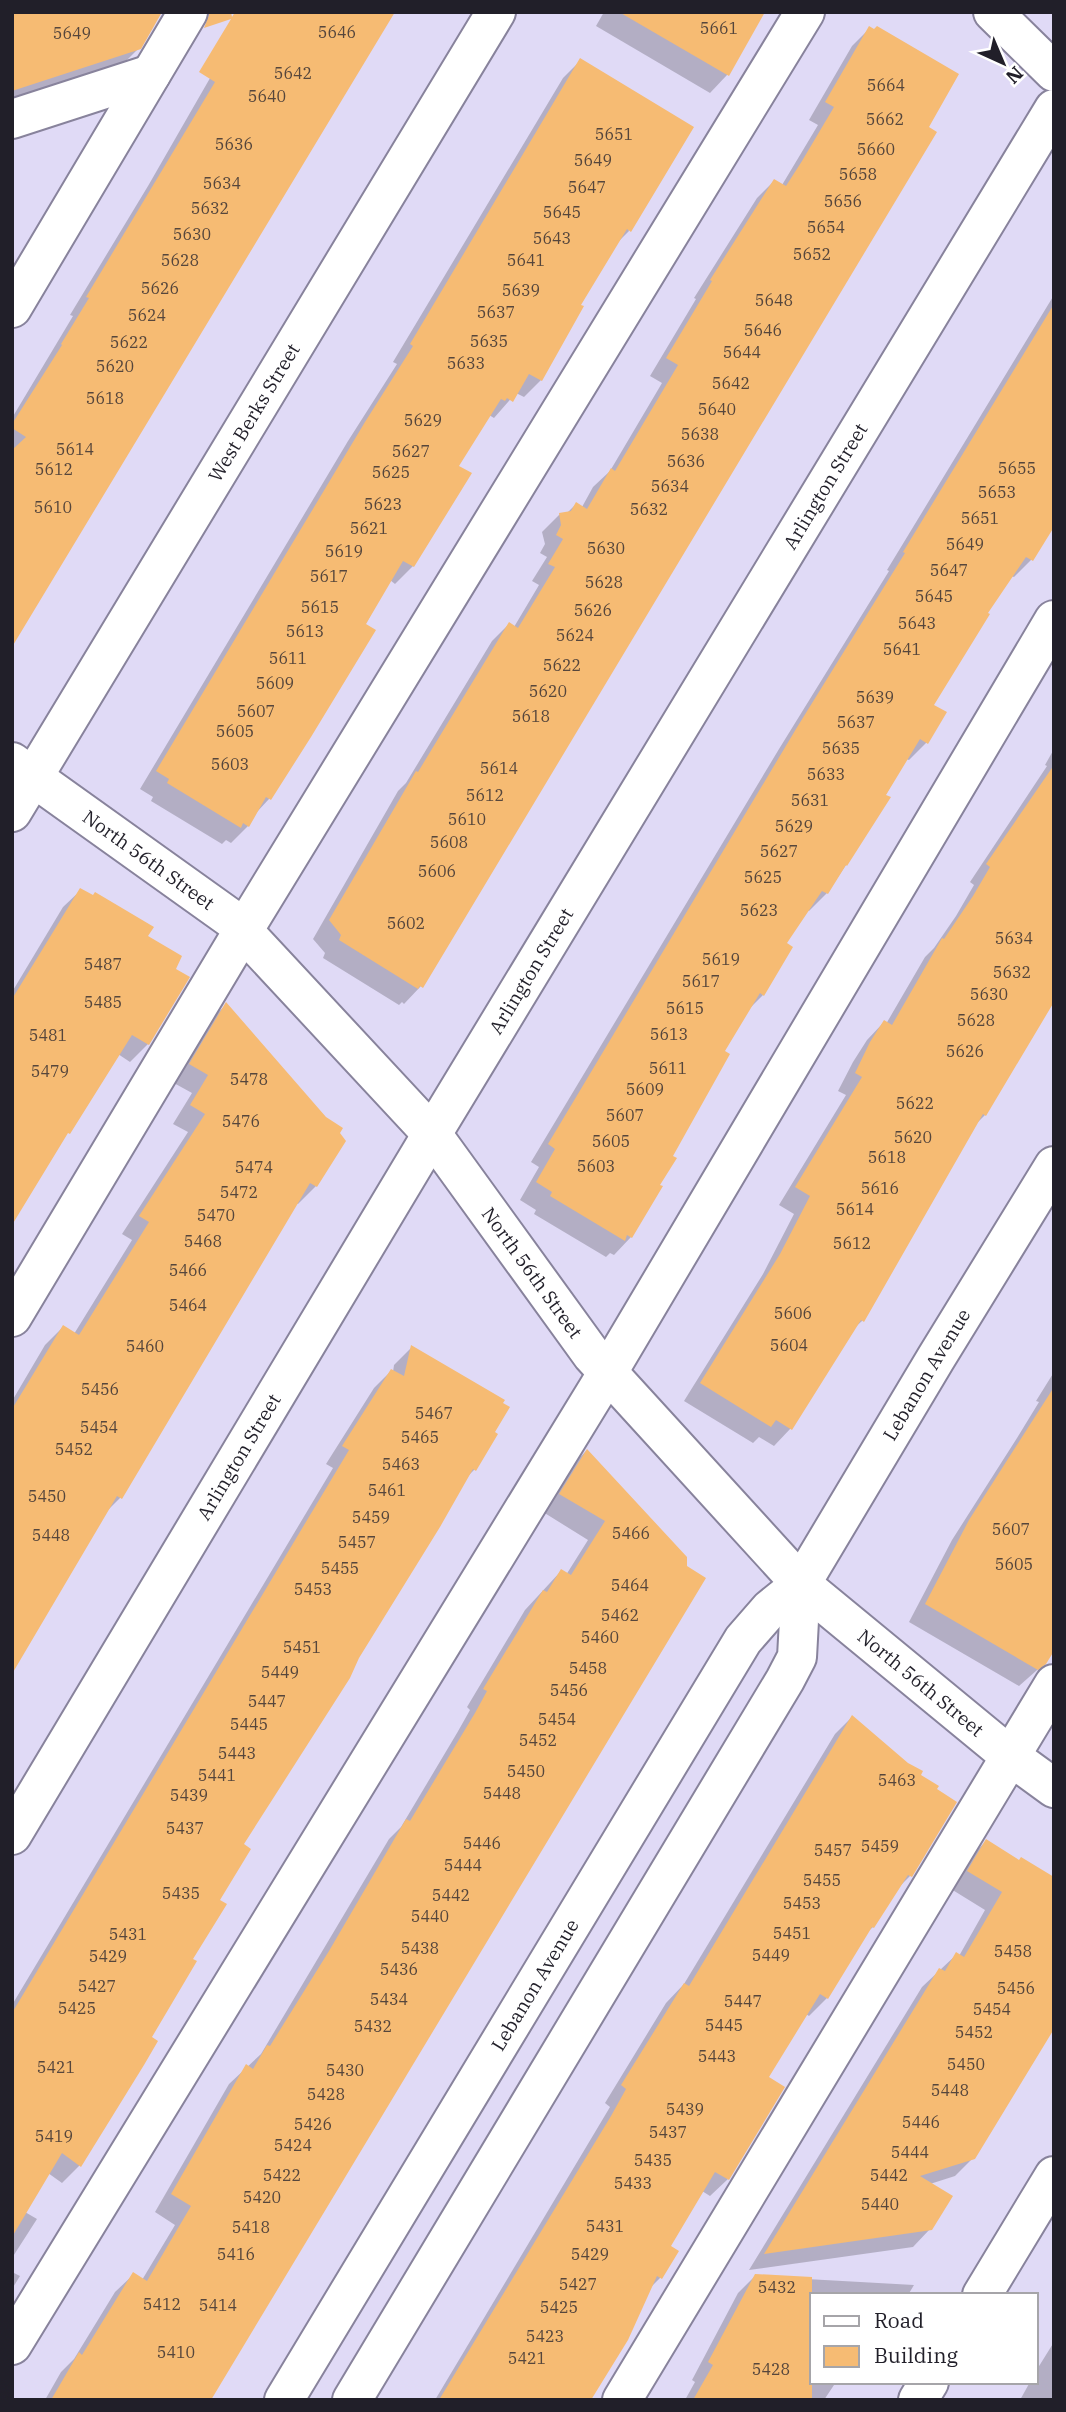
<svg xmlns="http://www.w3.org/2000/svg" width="1066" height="2412" font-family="'IBM Plex Serif',serif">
<rect width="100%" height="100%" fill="#e0daf6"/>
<g fill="#0003">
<polygon points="12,12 139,48 121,66 12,102"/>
<polygon points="248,12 12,642 12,418 73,316 70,315 148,186"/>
<polygon points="604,12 763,12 727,75 710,93 596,26"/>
<polygon points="870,28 874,31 421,986 404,1004 402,1002 399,1005 323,958 325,953 313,939 398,791 406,783 492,641 509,624 514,627 539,585 532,581 547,557 540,553 545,544 542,532 560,514 567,513 576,504 582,507 593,487 610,471 662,383 650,376 696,299 694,298 757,198 774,181 782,185 818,125 809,120 852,46"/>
<polygon points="580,61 629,231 617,243 579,305 541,380 524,397 516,393 494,418 489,415 457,467 413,566 395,584 390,580 269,799 256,813 248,826 231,843 226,840 222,844 151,801 153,797 140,789 348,441 397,364 393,362 563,78"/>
<polygon points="1054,295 1054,525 1031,560 1014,577 1011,576 985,613 931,705 944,713 926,743 909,760 906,759 846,865 827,893 809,911 807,910 784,944 763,995 748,1010 723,1051 631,1237 614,1255 610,1253 606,1257 534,1214 536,1210 520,1200 539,1167 531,1162 779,749 889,571 887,570"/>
<polygon points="1054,749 1054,999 1006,1081 985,1115 974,1126 862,1321 851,1331 791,1428 774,1446 759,1437 753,1443 684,1401 763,1274 794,1214 779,1205 846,1095 838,1091 853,1062 867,1040 884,1022 886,1024 925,957 934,948 956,916 974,885 970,882 1047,766 1045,765"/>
<polygon points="81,890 146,937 174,970 187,978 148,1044 130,1062 118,1054 62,1139 12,1221 12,992 63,907"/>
<polygon points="226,1005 316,1186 298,1204 296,1203 120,1498 104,1514 12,1671 12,1401 45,1345 63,1327 74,1334 132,1240 122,1234 188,1132 173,1124 192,1093 172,1082 208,1022"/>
<polygon points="412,1347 496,1434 474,1470 464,1480 242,1845 190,1959 149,2037 143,2064 79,2166 62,2183 48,2173 25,2212 37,2219 12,2258 12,2005 333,1468 326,1464 374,1388 391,1371 393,1372 394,1365"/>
<polygon points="1054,1372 1054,1593 1045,1663 1019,1686 909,1622 952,1540 1017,1438 1039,1402 1036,1401"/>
<polygon points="586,1451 685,1557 209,2400 45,2400 61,2372 74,2359 115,2292 133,2275 142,2280 175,2225 155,2212 229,2084 261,2054 389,1839 401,1827 457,1733 470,1710 467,1707 525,1610 561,1571 566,1575 588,1540 543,1512 569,1469"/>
<polygon points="852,1717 910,1876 895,1891 873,1927 865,1934 827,1998 809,2016 806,2014 766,2077 728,2179 710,2196 702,2191 668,2246 660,2278 649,2289 590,2400 435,2400 610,2107 605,2103 666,2003 684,1984 835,1734"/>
<polygon points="986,1841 1019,1861 973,2158 955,2176 930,2184 930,2229 913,2247 749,2270 922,1987 957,1954 959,1956 985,1910 951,1889 969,1859"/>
<polygon points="12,2272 20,2276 12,2289"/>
<polygon points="755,2276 914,2285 908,2295 812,2295 812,2382 836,2382 824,2400 685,2400 695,2382 692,2380 738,2293"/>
<polygon points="1054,2342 1054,2400 1020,2400 1030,2382 1036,2382 1036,2371"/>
</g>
<g fill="#f6bb73">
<polygon points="12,12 162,12 141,49 12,91"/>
<polygon points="210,12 231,12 232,17 235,12 395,12 12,647 12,450 26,437 12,428 12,424 62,345 61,344 89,298 86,297 215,82 199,72 231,19 204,28"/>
<polygon points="619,12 765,12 729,76"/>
<polygon points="869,26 874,29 877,26 959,74 929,127 937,132 423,988 420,986 418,989 339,940 341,935 329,920 416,771 418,772 509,622 518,628 555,567 548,564 563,539 556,535 561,525 559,513 571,511 576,502 587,509 611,468 615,471 678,365 666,358 712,281 710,280 774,179 786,186 802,161 834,107 825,102"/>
<polygon points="580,58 694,127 631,232 627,229 581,305 584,306 542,381 529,374 513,402 507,398 505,401 501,399 459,466 472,473 414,567 403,561 366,624 376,630 311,737 271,800 266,797 249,827 243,823 241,828 167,783 169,779 156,771 365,422 413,346 410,344"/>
<polygon points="1054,304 1054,527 1033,561 1026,557 988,613 990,614 934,705 947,712 928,744 920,739 886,795 891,797 847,866 846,865 828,894 822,891 787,943 793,947 764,996 760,993 725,1051 730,1054 673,1156 677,1158 660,1185 663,1186 632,1238 627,1235 625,1241 550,1196 552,1192 536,1182 555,1149 548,1144 796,729 905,553 903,552"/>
<polygon points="1054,765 1054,1002 986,1116 983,1114 864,1322 861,1320 792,1430 776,1420 771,1427 700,1383 780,1254 810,1196 795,1187 862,1077 855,1073 870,1042 884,1020 892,1025 942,938 944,939 973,896 990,867 986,864"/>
<polygon points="80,888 93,895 95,892 154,927 148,936 182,956 176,969 190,977 149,1045 132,1035 70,1134 68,1133 12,1225 12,999"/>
<polygon points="226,1002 326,1117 343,1128 340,1133 346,1141 317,1187 310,1183 122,1499 117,1496 12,1674 12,1409 63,1325 79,1335 149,1222 139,1216 205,1114 190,1105 208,1075 189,1064"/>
<polygon points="411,1345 505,1400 503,1403 510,1407 495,1432 498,1434 476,1471 473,1469 440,1527 359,1658 350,1678 244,1844 251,1849 220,1900 227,1904 193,1959 197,1961 152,2037 158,2041 144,2065 81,2167 62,2153 12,2237 12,2013 349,1450 342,1446 391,1369 404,1376"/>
<polygon points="1054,1387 1054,1651 1046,1664 1038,1670 925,1604 969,1520"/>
<polygon points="587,1449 687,1557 687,1566 706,1578 211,2400 51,2400 79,2352 82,2355 133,2272 147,2281 191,2206 171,2194 246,2064 253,2069 267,2045 270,2046 329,1951 406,1819 410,1821 475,1713 487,1691 483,1689 492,1674 543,1590 547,1592 561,1569 571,1575 605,1521 559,1494"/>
<polygon points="852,1715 908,1763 923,1771 921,1775 939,1786 937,1789 957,1802 912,1877 908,1875 874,1928 872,1927 828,1999 820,1994 769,2077 785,2087 729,2180 715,2172 671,2246 679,2251 662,2279 657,2276 628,2340 591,2400 439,2400 611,2116 626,2089 621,2085 684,1983 689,1986"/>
<polygon points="986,1839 1019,1860 1021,1857 1054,1877 1054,2029 975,2159 920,2176 953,2196 932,2230 764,2254 939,1968 945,1971 956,1952 964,1957 1002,1892 967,1871"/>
<polygon points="755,2274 812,2277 812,2400 693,2400 713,2365 708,2362"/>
</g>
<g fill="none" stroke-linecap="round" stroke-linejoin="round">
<g stroke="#88839c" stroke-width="42">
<g id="minor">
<polyline points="993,12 1054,72"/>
<polyline points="12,119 151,74"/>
<polyline points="12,308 188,12"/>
<path id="s1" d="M 12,762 L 233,920 L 432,1134 L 592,1355 L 801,1584 L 1010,1756 L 1054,1788"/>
<path id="s2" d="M 12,812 L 496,12"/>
<polyline points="12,1317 243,931 805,12"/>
<path id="s3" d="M 12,1835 L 432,1134 L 1054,109"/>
<polyline points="982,2295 1054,2176"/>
<polyline points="12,2345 608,1372 1054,620"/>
<path id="s4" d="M 284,2400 L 743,1640 L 770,1609 L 801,1584 L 936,1358 L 1054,1166"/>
<polyline points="352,2400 785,1680 797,1657 801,1584"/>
<polyline points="622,2400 1054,1684"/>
<polyline points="918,2400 929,2382"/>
</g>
</g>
<use href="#minor" stroke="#fff" stroke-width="38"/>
</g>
<g text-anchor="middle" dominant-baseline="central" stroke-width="5" stroke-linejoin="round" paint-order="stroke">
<g font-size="16" fill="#56463c">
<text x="719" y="28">5661</text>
<text x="337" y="32">5646</text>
<text x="72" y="33">5649</text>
<text x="293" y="73">5642</text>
<text x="886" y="85">5664</text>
<text x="267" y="96">5640</text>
<text x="885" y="119">5662</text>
<text x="614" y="134">5651</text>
<text x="234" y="144">5636</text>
<text x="876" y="149">5660</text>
<text x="593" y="160">5649</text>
<text x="858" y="174">5658</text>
<text x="222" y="183">5634</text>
<text x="587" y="187">5647</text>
<text x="843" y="201">5656</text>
<text x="210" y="208">5632</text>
<text x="562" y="212">5645</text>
<text x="826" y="227">5654</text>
<text x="192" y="234">5630</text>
<text x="552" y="238">5643</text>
<text x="812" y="254">5652</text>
<text x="180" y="260">5628</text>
<text x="526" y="260">5641</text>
<text x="160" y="288">5626</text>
<text x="521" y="290">5639</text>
<text x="774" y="300">5648</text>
<text x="496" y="312">5637</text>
<text x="147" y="315">5624</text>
<text x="763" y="330">5646</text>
<text x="489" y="341">5635</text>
<text x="129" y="342">5622</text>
<text x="742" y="352">5644</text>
<text x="466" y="363">5633</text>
<text x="115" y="366">5620</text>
<text x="731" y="383">5642</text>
<text x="105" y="398">5618</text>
<text x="717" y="409">5640</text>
<text x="423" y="420">5629</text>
<text x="700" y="434">5638</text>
<text x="75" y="449">5614</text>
<text x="411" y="451">5627</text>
<text x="686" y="461">5636</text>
<text x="1017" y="468">5655</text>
<text x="54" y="469">5612</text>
<text x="391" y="472">5625</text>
<text x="670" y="486">5634</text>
<text x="997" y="492">5653</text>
<text x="383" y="504">5623</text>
<text x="53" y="507">5610</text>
<text x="649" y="509">5632</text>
<text x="980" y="518">5651</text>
<text x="369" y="528">5621</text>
<text x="965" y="544">5649</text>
<text x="606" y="548">5630</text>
<text x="344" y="551">5619</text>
<text x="949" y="570">5647</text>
<text x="329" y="576">5617</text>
<text x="604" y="582">5628</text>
<text x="934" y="596">5645</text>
<text x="320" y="607">5615</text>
<text x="593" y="610">5626</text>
<text x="917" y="623">5643</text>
<text x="305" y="631">5613</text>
<text x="575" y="635">5624</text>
<text x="902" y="649">5641</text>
<text x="288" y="658">5611</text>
<text x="562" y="665">5622</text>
<text x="275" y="683">5609</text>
<text x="548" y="691">5620</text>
<text x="875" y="697">5639</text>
<text x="256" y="711">5607</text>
<text x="531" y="716">5618</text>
<text x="856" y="722">5637</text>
<text x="235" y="731">5605</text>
<text x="841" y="748">5635</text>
<text x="230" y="764">5603</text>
<text x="499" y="768">5614</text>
<text x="826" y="774">5633</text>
<text x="485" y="795">5612</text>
<text x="810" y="800">5631</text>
<text x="467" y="819">5610</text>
<text x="794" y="826">5629</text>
<text x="449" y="842">5608</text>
<text x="779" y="851">5627</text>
<text x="437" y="871">5606</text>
<text x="763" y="877">5625</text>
<text x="759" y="910">5623</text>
<text x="406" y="923">5602</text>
<text x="1014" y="938">5634</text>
<text x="721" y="959">5619</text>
<text x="103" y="964">5487</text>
<text x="1012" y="972">5632</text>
<text x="701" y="981">5617</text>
<text x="989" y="994">5630</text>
<text x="103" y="1002">5485</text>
<text x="685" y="1008">5615</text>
<text x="976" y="1020">5628</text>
<text x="669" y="1034">5613</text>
<text x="48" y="1035">5481</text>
<text x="965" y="1051">5626</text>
<text x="668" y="1068">5611</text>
<text x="50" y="1071">5479</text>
<text x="249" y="1079">5478</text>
<text x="645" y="1089">5609</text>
<text x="915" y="1103">5622</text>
<text x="625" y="1115">5607</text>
<text x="241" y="1121">5476</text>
<text x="913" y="1137">5620</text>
<text x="611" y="1141">5605</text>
<text x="887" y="1157">5618</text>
<text x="596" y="1166">5603</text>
<text x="254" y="1167">5474</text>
<text x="880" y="1188">5616</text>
<text x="239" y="1192">5472</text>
<text x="855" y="1209">5614</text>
<text x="216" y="1215">5470</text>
<text x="203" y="1241">5468</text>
<text x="852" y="1243">5612</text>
<text x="188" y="1270">5466</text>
<text x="188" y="1305">5464</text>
<text x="793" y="1313">5606</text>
<text x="789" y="1345">5604</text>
<text x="145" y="1346">5460</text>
<text x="100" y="1389">5456</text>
<text x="434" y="1413">5467</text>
<text x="99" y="1427">5454</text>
<text x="420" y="1437">5465</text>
<text x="74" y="1449">5452</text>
<text x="401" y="1464">5463</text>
<text x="387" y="1490">5461</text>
<text x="47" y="1496">5450</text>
<text x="371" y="1517">5459</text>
<text x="1011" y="1529">5607</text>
<text x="631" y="1533">5466</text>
<text x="51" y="1535">5448</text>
<text x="357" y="1542">5457</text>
<text x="1014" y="1564">5605</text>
<text x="340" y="1568">5455</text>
<text x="630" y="1585">5464</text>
<text x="313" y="1589">5453</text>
<text x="620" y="1615">5462</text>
<text x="600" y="1637">5460</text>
<text x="302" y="1647">5451</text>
<text x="588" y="1668">5458</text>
<text x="280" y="1672">5449</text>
<text x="569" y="1690">5456</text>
<text x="267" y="1701">5447</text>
<text x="557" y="1719">5454</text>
<text x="249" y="1724">5445</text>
<text x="538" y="1740">5452</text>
<text x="237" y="1753">5443</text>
<text x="526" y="1771">5450</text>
<text x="217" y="1775">5441</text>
<text x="897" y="1780">5463</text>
<text x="502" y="1793">5448</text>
<text x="189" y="1795">5439</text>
<text x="185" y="1828">5437</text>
<text x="482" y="1843">5446</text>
<text x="880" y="1846">5459</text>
<text x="833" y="1850">5457</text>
<text x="463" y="1865">5444</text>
<text x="822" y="1880">5455</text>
<text x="181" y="1893">5435</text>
<text x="451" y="1895">5442</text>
<text x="802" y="1903">5453</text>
<text x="430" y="1916">5440</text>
<text x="792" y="1933">5451</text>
<text x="128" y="1934">5431</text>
<text x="420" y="1948">5438</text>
<text x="1013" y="1951">5458</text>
<text x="771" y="1955">5449</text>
<text x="108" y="1956">5429</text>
<text x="399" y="1969">5436</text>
<text x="97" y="1986">5427</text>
<text x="1016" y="1988">5456</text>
<text x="389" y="1999">5434</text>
<text x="743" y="2001">5447</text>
<text x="77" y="2008">5425</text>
<text x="992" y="2009">5454</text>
<text x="724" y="2025">5445</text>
<text x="373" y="2026">5432</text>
<text x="974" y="2032">5452</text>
<text x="717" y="2056">5443</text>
<text x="966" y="2064">5450</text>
<text x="56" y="2067">5421</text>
<text x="345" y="2070">5430</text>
<text x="950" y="2090">5448</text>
<text x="326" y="2094">5428</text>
<text x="685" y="2109">5439</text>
<text x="921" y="2122">5446</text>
<text x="313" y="2124">5426</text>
<text x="668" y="2132">5437</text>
<text x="54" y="2136">5419</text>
<text x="293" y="2145">5424</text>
<text x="910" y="2152">5444</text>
<text x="653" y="2160">5435</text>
<text x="282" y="2175">5422</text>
<text x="889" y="2175">5442</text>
<text x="633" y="2183">5433</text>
<text x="262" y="2197">5420</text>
<text x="880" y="2204">5440</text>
<text x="605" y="2226">5431</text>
<text x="251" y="2227">5418</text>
<text x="236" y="2254">5416</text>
<text x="590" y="2254">5429</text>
<text x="578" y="2284">5427</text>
<text x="777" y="2287">5432</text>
<text x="162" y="2304">5412</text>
<text x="218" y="2305">5414</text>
<text x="559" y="2307">5425</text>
<text x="545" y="2336">5423</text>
<text x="176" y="2352">5410</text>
<text x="527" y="2358">5421</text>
<text x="771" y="2369">5428</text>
</g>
<g font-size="19" fill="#211f29" stroke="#fff">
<text stroke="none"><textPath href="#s2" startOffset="467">West Berks Street</textPath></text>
<text stroke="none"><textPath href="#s3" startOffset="1575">Arlington Street</textPath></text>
<text stroke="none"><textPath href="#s1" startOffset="168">North 56th Street</textPath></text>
<text stroke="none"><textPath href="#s3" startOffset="1008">Arlington Street</textPath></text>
<text stroke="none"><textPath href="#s1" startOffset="735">North 56th Street</textPath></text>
<text stroke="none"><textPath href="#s4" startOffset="1213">Lebanon Avenue</textPath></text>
<text stroke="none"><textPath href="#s3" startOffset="441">Arlington Street</textPath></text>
<text stroke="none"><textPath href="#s1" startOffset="1302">North 56th Street</textPath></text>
<text stroke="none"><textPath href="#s4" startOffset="485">Lebanon Avenue</textPath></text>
</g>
</g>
<rect width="1066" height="2412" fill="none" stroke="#211f29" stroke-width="28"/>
<rect x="810" y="2293" width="228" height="91" fill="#ffffff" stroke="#a6a5a9" stroke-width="2"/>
<rect x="824" y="2316" width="35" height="10" fill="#ffffff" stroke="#a6a5a9" stroke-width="2"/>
<text x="874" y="2328" font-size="21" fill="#211f29">Road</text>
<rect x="824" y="2346" width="35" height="21" fill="#f6bb73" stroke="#a6a5a9" stroke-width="2"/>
<text x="874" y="2363" font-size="21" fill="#211f29">Building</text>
<g transform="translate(1003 63) rotate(136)" stroke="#ffffff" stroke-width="5" paint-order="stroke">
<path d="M0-5L12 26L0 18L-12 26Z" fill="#211f29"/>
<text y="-10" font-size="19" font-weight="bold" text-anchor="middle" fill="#211f29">N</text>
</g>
</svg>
